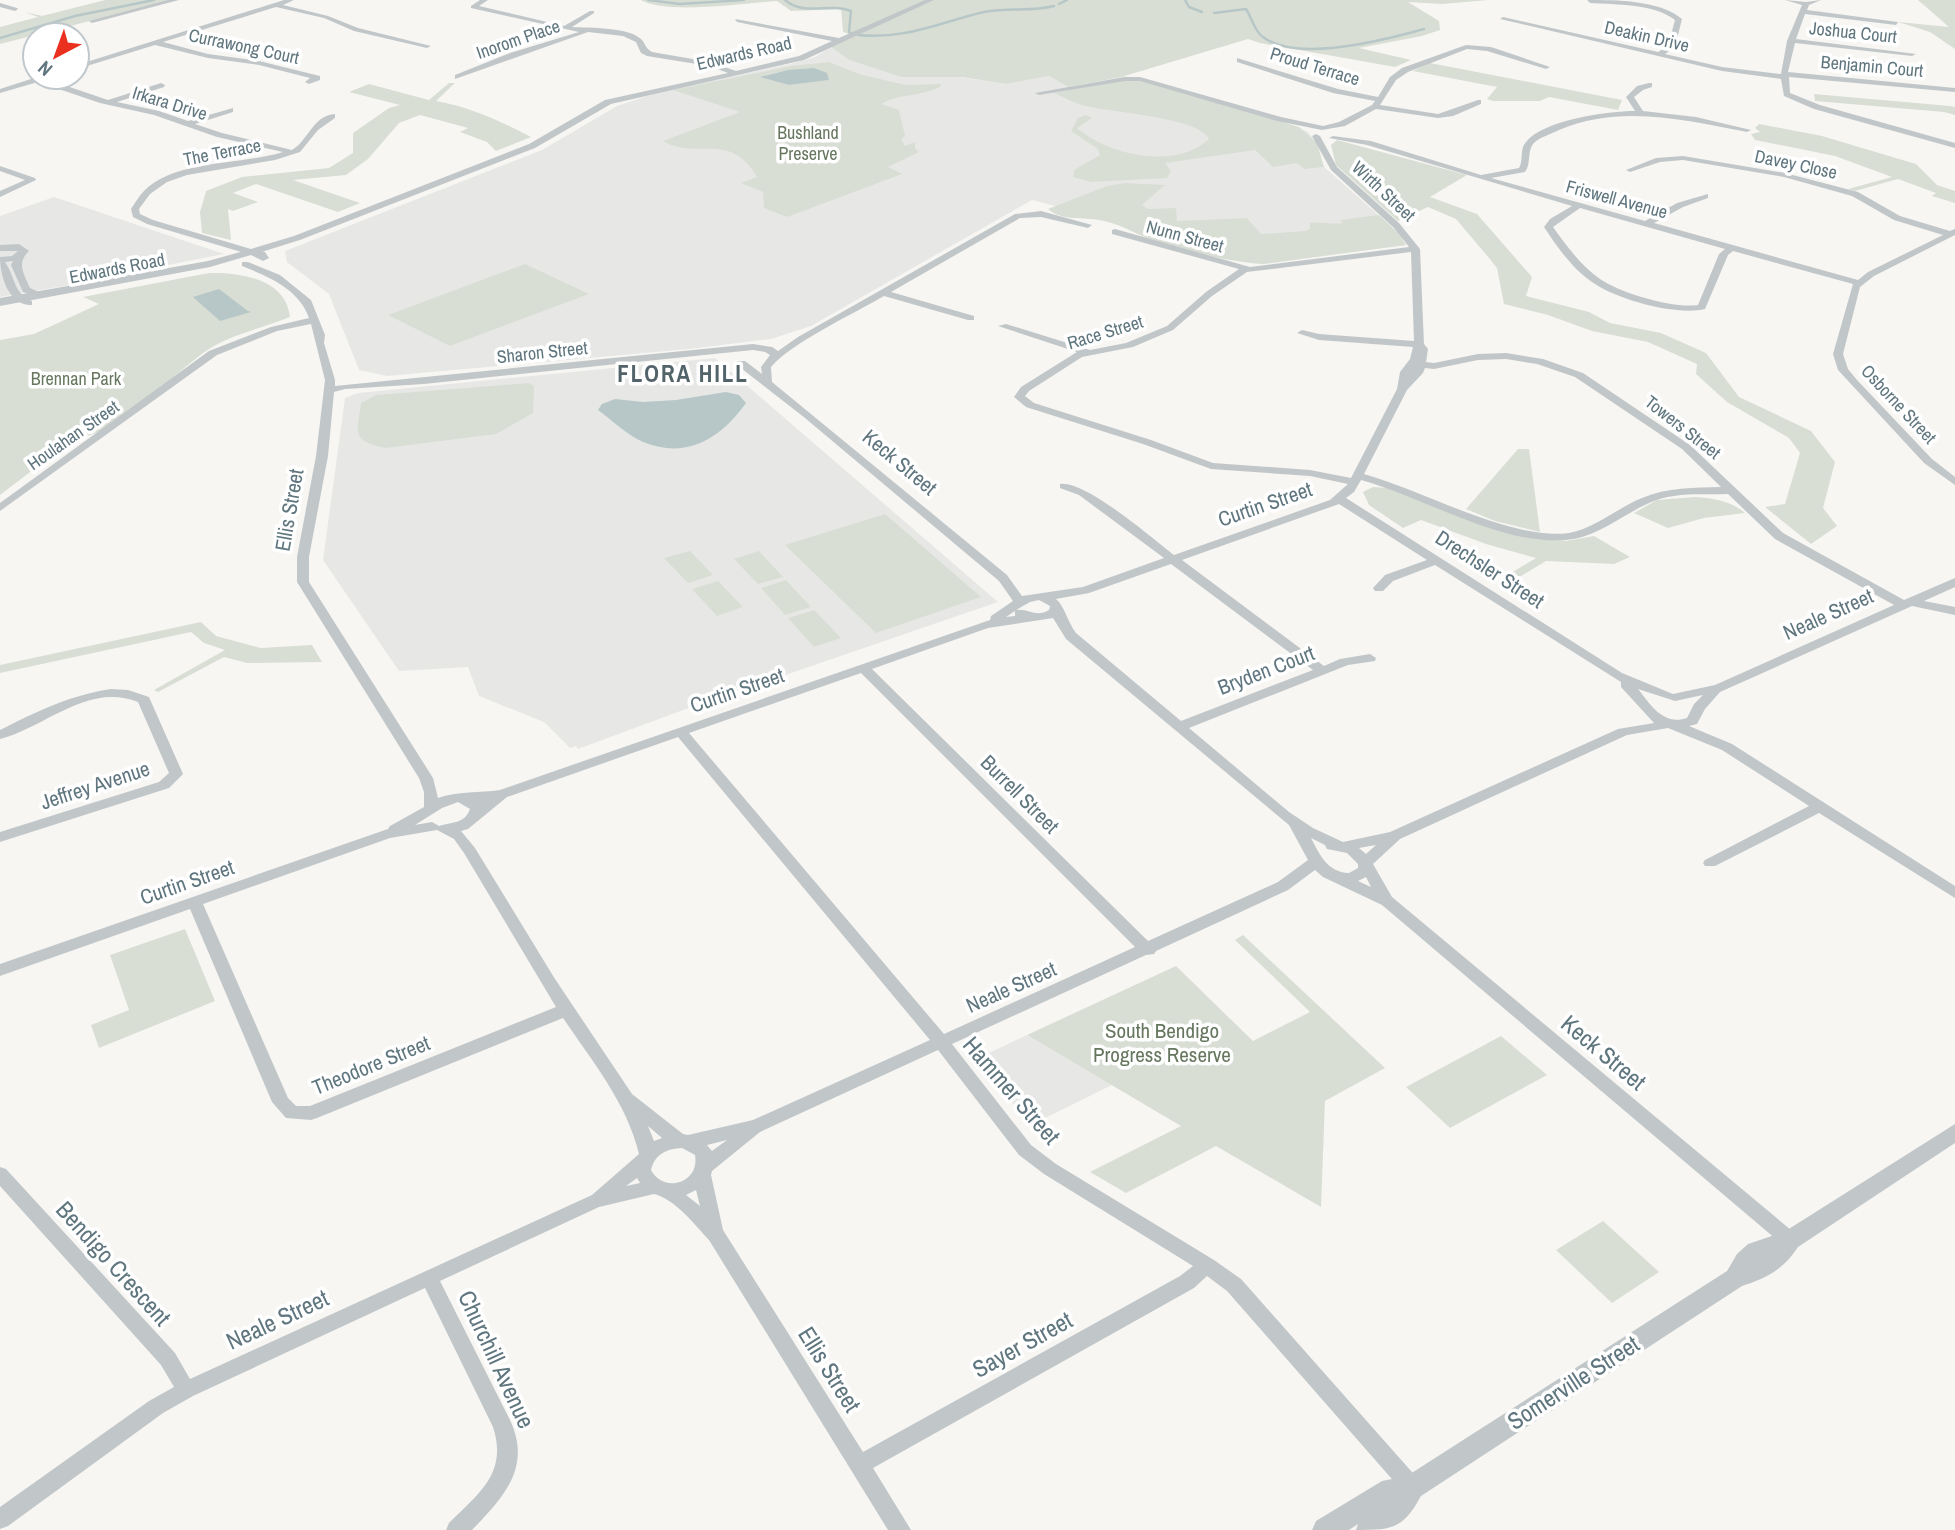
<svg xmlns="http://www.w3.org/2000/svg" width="1955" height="1530" font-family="'Archivo Narrow',sans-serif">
<rect width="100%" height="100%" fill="#f7f6f3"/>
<g fill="#e7e8e6">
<polygon points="831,47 849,60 901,77 960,77 1006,84 1049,76 1068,87 1124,76 1293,125 1308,132 1317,143 1323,166 1390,225 1406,245 1347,252 1117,222 1032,200 811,326 771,339 689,349 387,376 359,370 329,294 287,262 285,251 542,150 617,106 662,91 790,64 815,57"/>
<polygon points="54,197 224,254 122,274 122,276 0,297 0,216"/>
<polygon points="715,358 998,602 686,709 578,749 576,746 570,748 544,722 479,696 468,667 399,671 323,560 345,398 358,393"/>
<polygon points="1027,1035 1112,1085 1031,1125 976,1059"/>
</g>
<g fill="#d9ded4" fill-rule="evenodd">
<polygon points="105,0 172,0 0,44 0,27 38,17 25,12 42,16"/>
<path d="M 641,0 L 1488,0 L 1442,4 L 1408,2 L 1439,21 L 1440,30 L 1422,36 L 1359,48 L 1411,60 L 1395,67 L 1260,43 L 1248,39 L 1121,77 L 1068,87 L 1049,76 L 1006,84 L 962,77 L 901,77 L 849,60 L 831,47 L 856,36 L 843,32 L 841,9 L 791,11 L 777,1 C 746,3 666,15 641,0 Z"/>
<polygon points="1918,0 1955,0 1955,49 1930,32 1898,22 1949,27"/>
<path d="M 829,62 L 862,75 L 906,85 L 941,84 L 940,87 C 918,97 898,94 881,104 L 899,110 L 905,136 L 901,139 L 905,146 L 915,142 L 915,148 L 919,152 L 888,167 L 902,174 L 787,217 L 764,208 L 763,192 L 741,183 L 757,177 C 729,130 698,161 663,141 L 740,112 L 673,90 L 791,66 ZM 788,70 L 793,70 L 829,80 L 789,85 L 765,75 Z"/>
<polygon points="1430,63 1622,100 1618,110 1549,97 1540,101 1493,101 1487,99 1497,87 1413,71"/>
<path d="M 1126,80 L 1146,82 L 1299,127 L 1317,143 L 1324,167 L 1304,169 L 1297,163 L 1273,167 L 1255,150 L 1165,163 L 1171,171 L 1167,178 L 1091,182 L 1073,177 L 1074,170 L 1100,155 L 1098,149 L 1071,131 L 1078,118 L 1086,115 L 1092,118 L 1077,128 C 1107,154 1174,171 1209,139 C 1200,118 1112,112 1090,107 C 1078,105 1065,98 1054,93 Z"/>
<path d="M 449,83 L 455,83 L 436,101 C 470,107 500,121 531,137 L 496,151 L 487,142 L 460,132 L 468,128 L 420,115 L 399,123 L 368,159 L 346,175 L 293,180 L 360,203 L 338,212 L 256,184 L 233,193 L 258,202 L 233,211 L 228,209 L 231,240 L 202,233 L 200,212 L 206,191 L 242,177 L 329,168 L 353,153 L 353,133 L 389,108 L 400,105 L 349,92 L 369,84 L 429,100 Z"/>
<polygon points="1814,94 1950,106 1955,107 1955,115 1944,112 1815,101"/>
<polygon points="1759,124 1822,136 1916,164 1937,185 1955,191 1955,203 1932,196 1936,193 1898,179 1855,191 1848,189 1892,177 1835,156 1755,140 1751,134 1760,132 1755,128"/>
<polygon points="1337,140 1467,175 1430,197 1477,214 1532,277 1526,296 1589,312 1610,323 1661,333 1706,353 1739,397 1811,431 1835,462 1823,508 1837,526 1811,544 1765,507 1785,504 1800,453 1789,438 1727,402 1696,374 1697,364 1648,342 1592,331 1548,315 1504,304 1497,268 1489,258 1456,219 1428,207 1398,221 1336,165 1331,145"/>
<path d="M 1125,183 L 1165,185 L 1142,205 L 1148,209 L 1176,208 L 1177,221 L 1247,218 L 1261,234 L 1306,231 L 1310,228 L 1310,223 C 1322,221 1331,225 1343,223 L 1340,220 L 1379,215 L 1398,233 L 1406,245 L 1264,264 C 1236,263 1175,250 1149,239 C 1132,232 1118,223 1099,220 C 1083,217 1061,221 1048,209 L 1107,186 Z"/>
<polygon points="525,264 589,294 450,346 388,315"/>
<path d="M 209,273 C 240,272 286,279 290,317 C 266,327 237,333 214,346 C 179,366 115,439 76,437 L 0,495 L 0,340 L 34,334 L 99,304 L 83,297 Z"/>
<path d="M 529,383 L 534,386 L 533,413 L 496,434 L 386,448 C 351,441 357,434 361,403 L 376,395 Z"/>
<polygon points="1518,449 1529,449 1540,532 1495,521 1466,509"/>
<polygon points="1373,487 1388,488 1535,539 1566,541 1594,536 1630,557 1614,564 1546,561 1508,584 1501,579 1536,558 1486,544 1421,520 1403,528 1369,505 1363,492"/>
<path d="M 1695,497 C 1713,498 1731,501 1745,513 L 1704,518 L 1668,528 L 1634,513 L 1657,500 Z"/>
<polygon points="885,514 981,597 876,633 785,545"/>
<polygon points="690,551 713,575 688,583 664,558"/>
<polygon points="759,551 783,577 758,584 734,559"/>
<polygon points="786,580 811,607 785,615 761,588"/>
<polygon points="718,581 743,607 717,616 692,589"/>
<polygon points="814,610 841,638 814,647 788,618"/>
<polygon points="201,622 216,636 261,648 312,645 322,662 247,663 224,657 158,692 154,690 225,650 204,643 191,632 0,673 0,665"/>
<polygon points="185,929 215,1001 99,1048 91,1025 129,1010 110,955"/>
<polygon points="1243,935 1385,1068 1325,1101 1321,1207 1216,1146 1126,1193 1090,1172 1181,1126 1027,1035 1176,966 1253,1041 1310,1012 1235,940"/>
<polygon points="1501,1036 1547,1075 1450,1128 1406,1087"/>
<polygon points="1603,1221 1659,1272 1612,1303 1556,1250"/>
</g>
<g fill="#b7c7c8">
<polygon points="814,68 827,73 829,80 789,85 760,77 788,70"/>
<polygon points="219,289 248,311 251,312 220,321 193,297"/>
<path d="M 726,392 L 739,395 L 746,403 C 721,438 687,460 643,442 C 627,435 612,420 598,410 L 602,404 L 615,399 L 643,402 L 676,400 Z"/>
</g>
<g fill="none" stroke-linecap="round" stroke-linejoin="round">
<g stroke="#b7c7c8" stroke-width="2.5">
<polyline points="648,0 680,4 744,0"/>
<path d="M 785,0 C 805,17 829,2 851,11 L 849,32 L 852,34"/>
<polyline points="1185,0 1189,7 1202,12"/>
<polyline points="1059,4 1067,0"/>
<path d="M 1214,13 L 1246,9 C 1252,18 1254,31 1263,37 C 1297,63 1385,40 1424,29"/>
<path d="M 858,35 C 904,40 941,22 984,12 C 1007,7 1031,12 1054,6"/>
<polyline points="0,38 75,16 154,0"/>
</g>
<g fill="#c1c7c9" fill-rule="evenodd">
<polygon points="168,0 179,0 92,23 89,21"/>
<polygon points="284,0 294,0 283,5 328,16 358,28 431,46 427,48 354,31 324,18 276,7 163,42 208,54 259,61 320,76 320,80 309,84 305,82 310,78 259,65 208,58 155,45 77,69 77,65"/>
<path d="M 480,0 L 488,0 L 479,6 L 564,26 L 590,11 L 594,11 L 594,13 L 572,27 C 590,28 628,27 641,39 C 646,44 645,48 652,52 L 710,62 L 736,71 L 799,56 L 832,41 L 737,22 L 735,19 L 839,38 L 925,0 L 934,0 L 804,60 L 611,104 L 535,148 L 300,240 L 255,254 L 248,254 L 147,224 L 133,217 L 131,209 C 135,203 139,196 144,191 C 175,159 242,165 283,152 L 217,137 L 154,115 L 100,103 L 38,82 L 0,93 L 0,89 L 37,77 L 49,77 L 46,79 L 108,100 L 161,83 L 165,85 L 164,87 L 117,102 L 159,111 L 188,121 L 233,108 L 233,112 L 195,124 L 222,133 L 292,150 C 308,141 313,115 335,114 L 335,118 L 318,130 L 300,152 L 275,160 L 187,175 L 167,182 L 150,194 L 139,209 L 140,214 L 153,220 L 251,249 L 294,236 L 529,144 L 605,100 L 728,73 L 709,66 L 647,56 L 641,53 L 636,42 L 623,36 L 588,32 L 455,79 L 455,75 L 510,53 L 579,32 L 471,8 L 471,6 Z"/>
<path d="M 1587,0 C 1616,0 1660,0 1682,19 L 1675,47 L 1665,54 L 1722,67 L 1781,74 L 1787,41 L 1802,5 L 1785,0 L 1806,2 L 1821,0 L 1809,5 L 1807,10 L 1898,22 L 1896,25 L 1805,14 L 1796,39 L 1916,54 L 1912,56 L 1795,43 L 1788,72 L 1955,88 L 1955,92 L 1789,77 L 1790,93 L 1820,105 L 1955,143 L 1955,148 L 1814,109 L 1784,96 L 1781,79 L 1722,71 L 1500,19 L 1503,17 L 1658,52 L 1668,46 L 1675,20 C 1653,3 1617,5 1590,3 Z"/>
<polygon points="0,3 17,8 18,9 15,11 0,7"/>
<polygon points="1466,45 1491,47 1550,67 1546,69 1487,51 1467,49 1408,72 1396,80 1380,105 1438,114 1478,100 1481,100 1481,104 1453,116 1438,118 1376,109 1345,126 1322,130 1277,121 1140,81 1125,81 1039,95 1035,93 1125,77 1140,77 1281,117 1323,126 1339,122 1372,105 1375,101 1333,93 1237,62 1237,58 1338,89 1378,97 1390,77 1402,68"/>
<path d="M 1649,83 L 1652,83 L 1652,87 L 1643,90 L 1634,97 L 1643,111 L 1696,117 L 1751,130 L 1747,132 C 1685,120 1620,104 1559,130 C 1551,134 1541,137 1535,142 C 1526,150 1532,163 1525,172 L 1491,178 L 1645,221 L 1677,203 L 1708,194 L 1708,198 L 1683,207 L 1654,223 L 1858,280 L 1868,272 L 1943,235 L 1894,220 L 1852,196 L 1784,177 L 1683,160 L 1660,162 L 1630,172 L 1626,170 L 1656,158 L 1683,156 L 1785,173 L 1858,192 L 1900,216 L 1950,231 L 1955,229 L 1955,235 L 1874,276 L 1860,287 L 1843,354 L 1848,369 L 1857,380 L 1932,459 L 1955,477 L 1955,485 L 1924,463 L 1838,370 L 1833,354 L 1853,284 L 1733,251 L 1728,255 L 1705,309 C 1677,316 1619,300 1595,284 C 1574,271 1557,247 1544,227 L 1550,219 L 1572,206 L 1367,145 L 1329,138 L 1333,136 L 1371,141 L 1481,175 L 1519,168 C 1524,160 1519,150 1526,142 C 1543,120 1608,111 1635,111 L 1626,97 L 1637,86 ZM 1580,208 L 1725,249 L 1719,254 L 1698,305 C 1674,309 1620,293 1600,279 C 1581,266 1566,245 1553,227 Z"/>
<path d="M 1316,134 L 1320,136 L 1337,167 L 1399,223 L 1420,249 L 1424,344 L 1428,349 L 1426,362 L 1434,363 L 1478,354 L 1506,353 L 1543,359 L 1583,373 L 1690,445 L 1783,533 L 1904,600 L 1955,578 L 1955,587 L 1924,601 L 1955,607 L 1955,615 L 1912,606 L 1720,692 L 1705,709 L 1697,724 L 1689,726 L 1732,744 L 1955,886 L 1955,898 L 1819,813 L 1715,866 L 1705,866 L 1703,863 L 1705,860 L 1809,806 L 1722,750 L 1668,728 L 1627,735 L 1400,839 L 1373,864 L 1392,897 L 1797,1235 L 1799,1240 L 1797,1245 L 1790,1248 L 1783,1245 L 1382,905 L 1323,877 L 1315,870 L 1288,890 L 1156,951 L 1154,954 L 1146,955 L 952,1044 L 1031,1145 L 1056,1164 L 1214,1260 L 1241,1279 L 1419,1480 L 1422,1487 L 1419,1494 L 1412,1497 L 1405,1494 L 1227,1291 L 1207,1276 L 1194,1288 L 873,1468 L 911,1530 L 888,1530 L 709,1240 C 694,1224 676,1200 654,1194 L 599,1207 L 440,1281 L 510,1420 C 532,1467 504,1497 472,1530 L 446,1530 L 449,1523 C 479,1493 508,1473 493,1427 L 425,1288 L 193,1396 L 163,1413 L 8,1526 L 0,1529 L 0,1507 L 149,1401 L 174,1387 L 161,1365 L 0,1186 L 0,1167 L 6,1169 L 175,1353 L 190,1379 L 592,1195 L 639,1154 C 627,1103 592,1061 563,1018 L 317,1118 L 311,1120 L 286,1118 L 272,1102 L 190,909 L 0,976 L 0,964 L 388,829 L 390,826 L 424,807 L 424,792 L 419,778 L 297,582 L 297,557 L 316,456 L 325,380 L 311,324 L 277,331 L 217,355 L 0,511 L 0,503 L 209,351 L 271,327 L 309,318 C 299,289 269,277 242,266 L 242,262 L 248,262 L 280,275 L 311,300 L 325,335 L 324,343 L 335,380 L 335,386 L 753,344 L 772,347 L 778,351 L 798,337 L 1015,214 L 1041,211 L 1092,225 L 1088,228 L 1041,217 L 1020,218 L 891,292 L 974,316 L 974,320 L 968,320 L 884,296 C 855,313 791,343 771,367 L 772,382 L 1007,575 L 1022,596 L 1083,587 L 1164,558 L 1079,495 L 1060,488 L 1060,484 C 1085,480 1152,538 1174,555 L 1330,500 L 1348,484 L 1310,476 L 1211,469 L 1143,444 L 1026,407 L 1014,397 L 1021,387 L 1077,352 L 998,326 L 1006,324 L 1090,350 L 1126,343 L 1167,326 L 1206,292 L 1239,269 L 1112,234 L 1112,230 L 1115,229 L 1250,267 L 1409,247 L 1393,227 L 1331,170 L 1312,136 ZM 1411,252 L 1414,341 L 1319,334 L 1302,330 L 1297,333 L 1319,340 L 1413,347 L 1410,359 L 1400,372 L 1397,389 L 1351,478 L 1310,470 L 1213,463 L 1151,440 L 1034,403 L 1025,396 L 1029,391 L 1082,357 L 1133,347 L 1173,330 L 1212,296 L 1247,272 ZM 753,350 L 765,352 L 770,355 L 761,367 L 762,374 L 745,361 L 737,361 L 737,365 L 805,418 L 999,581 L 1013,601 L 991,616 L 990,620 L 500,790 C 480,793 457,791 438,798 L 433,778 L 309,582 L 309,557 L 328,456 L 334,392 L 345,389 L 424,384 ZM 1506,359 L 1537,364 L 1575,377 L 1682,449 L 1721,487 C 1695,488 1667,487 1642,498 C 1617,508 1596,528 1569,533 C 1512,541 1422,490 1364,474 L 1407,390 L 1423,373 L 1425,368 L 1434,369 L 1478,360 ZM 1361,480 C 1423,497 1502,546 1566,540 C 1600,537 1623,513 1654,501 C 1677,492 1704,495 1728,494 L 1775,539 L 1894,605 L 1715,685 L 1673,694 L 1622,673 L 1346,498 L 1354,492 ZM 1339,504 L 1427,560 L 1385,575 L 1373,588 L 1375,591 L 1383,591 L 1393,581 L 1435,565 L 1621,682 L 1621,687 L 1654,723 L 1618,729 L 1390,832 L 1343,842 L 1313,828 L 1289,812 L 1189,728 L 1348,665 L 1375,661 L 1376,658 L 1370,654 L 1340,659 L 1324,666 L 1182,560 ZM 1171,564 L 1313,670 L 1181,721 L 1076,633 C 1068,623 1064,605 1056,599 L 1089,593 ZM 1039,600 L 1050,606 L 1049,610 C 1036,618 1028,608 1016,610 L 1030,602 ZM 1015,611 L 1015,616 L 1006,617 ZM 1053,618 L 1066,639 L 1289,825 L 1308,860 L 1278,882 L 1148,941 L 872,669 L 988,628 ZM 861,673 L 1135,947 L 944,1034 L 689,733 ZM 1638,689 L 1675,701 L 1703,695 L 1694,704 L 1687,718 C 1663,726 1651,705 1638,689 ZM 678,737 L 930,1040 L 753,1120 L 688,1135 L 683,1134 L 632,1094 L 555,979 L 475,848 L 461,831 L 468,829 L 507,797 ZM 458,802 L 470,809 C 465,824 451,822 439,826 L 432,822 L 415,825 L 442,808 ZM 437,830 L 454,839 L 464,853 L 556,1007 L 310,1106 L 296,1106 L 288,1098 L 203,904 L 390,838 ZM 1311,838 L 1325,845 L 1327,849 L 1347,853 L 1358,864 L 1358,868 L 1349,873 C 1327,872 1320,855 1311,838 ZM 1376,845 L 1366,854 L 1359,848 ZM 1366,877 L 1371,887 L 1358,881 ZM 938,1050 L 1019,1155 L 1044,1174 L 1193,1266 L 1180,1276 L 863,1452 L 723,1230 L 711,1175 L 712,1171 L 760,1132 ZM 648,1126 L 662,1138 L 654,1141 ZM 727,1140 L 712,1151 L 707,1145 ZM 682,1148 L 695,1155 C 700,1183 664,1194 651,1170 C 655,1154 666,1149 682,1148 ZM 637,1178 L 640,1183 L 626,1186 ZM 696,1190 L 700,1206 L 686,1195 Z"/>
<polygon points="0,166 35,178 36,180 0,197 0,191 25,180 0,171"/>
<path d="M 0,245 L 19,244 L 29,251 C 16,263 24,274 30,288 L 41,293 L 41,297 L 23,292 L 11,265 L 13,261 L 5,262 C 15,276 14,295 32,301 L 32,305 C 9,306 0,277 0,257 L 12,256 L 18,251 L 0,251 Z"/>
<path d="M 111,689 L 128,690 L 149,697 L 183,774 L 169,788 L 0,842 L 0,832 L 159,782 L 169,773 L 138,702 C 88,682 46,727 0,739 L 0,730 C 36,712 70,695 111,689 Z"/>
</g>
<g fill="#c1c7c9" fill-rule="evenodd">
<polygon points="251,249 265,252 269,258 263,261 251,255 210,267 0,306 0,298 208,261"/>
<path d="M 1955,1124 L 1955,1143 L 1798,1247 C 1784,1269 1767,1278 1742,1286 L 1421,1496 C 1403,1529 1392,1530 1356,1530 L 1358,1524 L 1349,1530 L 1312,1530 L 1316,1521 L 1382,1481 L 1407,1476 L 1727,1271 L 1737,1254 L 1748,1244 L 1784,1232 Z"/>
</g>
</g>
<g text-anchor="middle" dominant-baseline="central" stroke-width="7" stroke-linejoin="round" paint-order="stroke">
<g font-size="18" fill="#60767f" stroke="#fff">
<text transform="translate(1853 32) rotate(6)">Joshua Court</text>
<text transform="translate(1647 36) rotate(13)">Deakin Drive</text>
<text transform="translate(518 39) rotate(-19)">Inorom Place</text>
<text transform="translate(244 46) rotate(12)">Currawong Court</text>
<text transform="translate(744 53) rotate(-13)">Edwards Road</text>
<text transform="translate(1315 66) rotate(17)">Proud Terrace</text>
<text transform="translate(1872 66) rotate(5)">Benjamin Court</text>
<text transform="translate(170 103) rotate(17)">Irkara Drive</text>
<text transform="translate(222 152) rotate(-11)">The Terrace</text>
<text transform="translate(1796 164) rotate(12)">Davey Close</text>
<text transform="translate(1384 191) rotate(43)">Wirth Street</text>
<text transform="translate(1617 199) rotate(15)">Friswell Avenue</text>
<text transform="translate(1185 236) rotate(15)">Nunn Street</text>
<text transform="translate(117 268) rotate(-11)">Edwards Road</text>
<text transform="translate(1105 332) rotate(-17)">Race Street</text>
<text transform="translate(542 352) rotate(-6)">Sharon Street</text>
<text transform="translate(1899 404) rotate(47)">Osborne Street</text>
<text transform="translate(1683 427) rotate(38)">Towers Street</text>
<text transform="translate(73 435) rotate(-35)">Houlahan Street</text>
</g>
<g font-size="18" fill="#67775f" stroke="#fff">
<text x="808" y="132">Bushland<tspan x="808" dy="21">Preserve</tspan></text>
<text x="76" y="378">Brennan Park</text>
</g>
<g font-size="21" fill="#60767f" stroke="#fff">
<text transform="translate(900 462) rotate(40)">Keck Street</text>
<text transform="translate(1265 504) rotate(-19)">Curtin Street</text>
<text transform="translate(289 510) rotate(-80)">Ellis Street</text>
<text transform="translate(1490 569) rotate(33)">Drechsler Street</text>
<text transform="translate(1828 614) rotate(-24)">Neale Street</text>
<text transform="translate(1266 670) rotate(-21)">Bryden Court</text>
<text transform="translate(737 690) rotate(-19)">Curtin Street</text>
<text transform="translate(95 785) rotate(-18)">Jeffrey Avenue</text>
<text transform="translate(1020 794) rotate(45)">Burrell Street</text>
<text transform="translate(187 882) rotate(-19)">Curtin Street</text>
<text transform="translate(1011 987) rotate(-24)">Neale Street</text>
<text transform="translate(371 1065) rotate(-22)">Theodore Street</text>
</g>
<g font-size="21" fill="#67775f" stroke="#fff">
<text x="1162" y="1030">South Bendigo<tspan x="1162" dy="24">Progress Reserve</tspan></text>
</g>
<g font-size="23" font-weight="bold" letter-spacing="2" fill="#52636a" stroke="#fff">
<text x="683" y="373">FLORA HILL</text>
</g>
<g font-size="24" fill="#60767f" stroke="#fff">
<text transform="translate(1604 1052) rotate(40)">Keck Street</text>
<text transform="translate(1012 1090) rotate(49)">Hammer Street</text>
<text transform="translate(114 1263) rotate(48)">Bendigo Crescent</text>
<text transform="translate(277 1319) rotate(-25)">Neale Street</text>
<text transform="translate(1022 1344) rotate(-29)">Sayer Street</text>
<text transform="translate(497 1359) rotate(65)">Churchill Avenue</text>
<text transform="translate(830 1369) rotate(58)">Ellis Street</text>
<text transform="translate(1573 1382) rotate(-33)">Somerville Street</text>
</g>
</g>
<g transform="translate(56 56) rotate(221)"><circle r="33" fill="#ffffff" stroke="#bfc8cc" stroke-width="2"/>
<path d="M0-5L12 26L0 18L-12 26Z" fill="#ea301f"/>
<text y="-10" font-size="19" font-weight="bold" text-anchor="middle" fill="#60767f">N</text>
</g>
</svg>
